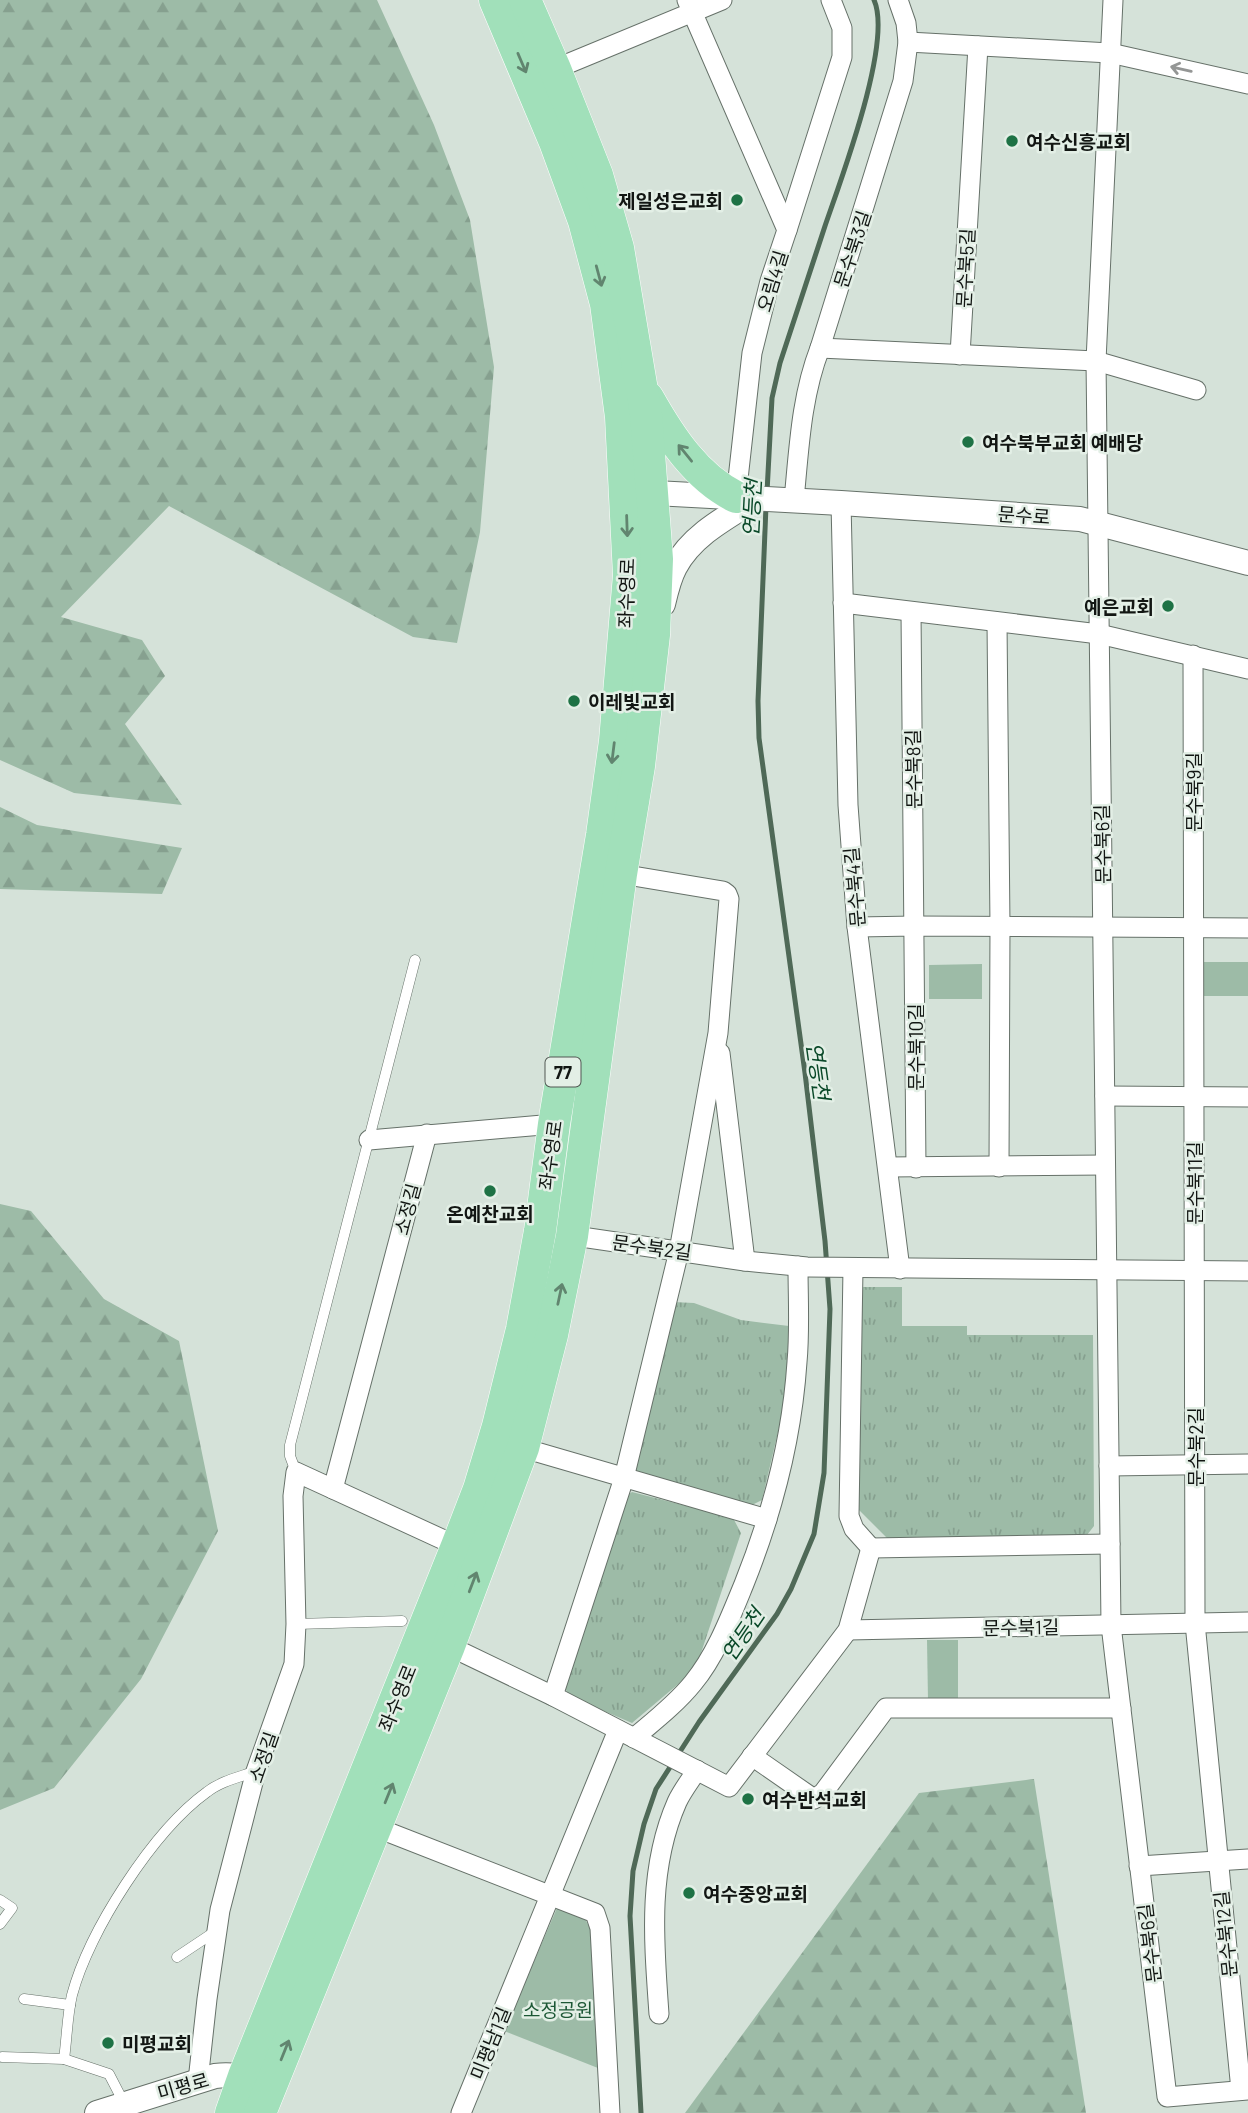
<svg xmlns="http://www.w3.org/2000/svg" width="1248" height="2113" font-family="Barlow,'Noto Sans KR',sans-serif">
<defs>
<pattern id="grass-tufts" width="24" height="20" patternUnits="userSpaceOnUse" patternTransform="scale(1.75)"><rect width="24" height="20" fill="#9dbba7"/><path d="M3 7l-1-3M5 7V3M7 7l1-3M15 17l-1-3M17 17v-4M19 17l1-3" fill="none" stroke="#86a08f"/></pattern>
<pattern id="forest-firs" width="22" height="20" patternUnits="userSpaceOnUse" patternTransform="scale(1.75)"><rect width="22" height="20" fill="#9dbba7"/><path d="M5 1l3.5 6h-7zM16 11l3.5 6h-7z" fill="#86a08f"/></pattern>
</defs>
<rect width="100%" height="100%" fill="#d5e2d9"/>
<g fill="url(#grass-tufts)">
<polygon points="858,1287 902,1287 902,1326 967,1326 967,1335 1093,1335 1094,1526 1087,1535 889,1540 859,1510"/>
<polygon points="673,1302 694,1303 741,1320 789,1326 786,1398 762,1500 750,1506 639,1476 632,1464"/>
<polygon points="632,1492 733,1518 741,1533 697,1665 689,1675 632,1723 569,1696 564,1686 622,1499"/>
</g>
<g fill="url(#forest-firs)">
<polygon points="0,0 377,0 434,125 470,220 494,367 480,532 457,643 413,637 169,506 61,617 142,640 165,676 125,724 182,805 74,793 0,760"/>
<polygon points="0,807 37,825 182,848 162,894 0,889"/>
<polygon points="0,1204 31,1211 104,1299 179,1341 218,1531 141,1679 54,1788 0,1810"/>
<polygon points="1034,1779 1086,2113 685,2113 919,1793"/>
</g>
<g fill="#9dbba7">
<rect x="1204" y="962" width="44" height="34"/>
<polygon points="982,964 982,999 929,999 929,965"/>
<polygon points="927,1640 958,1640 958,1700 928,1700"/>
<polygon points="557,1908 584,1917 592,1932 603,2070 504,2031"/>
</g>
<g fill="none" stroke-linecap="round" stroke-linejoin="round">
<g stroke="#4f6957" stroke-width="5">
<path d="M 767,492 L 772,398 L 780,363 C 795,317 810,272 825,226 C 841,179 893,42 874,0"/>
<polyline points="641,2113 630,1916 633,1871 644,1824 656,1789 699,1722 777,1614 791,1589 814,1534 824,1473 830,1309 825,1241 805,1073 759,738 758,701 766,506"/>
</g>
<g stroke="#667169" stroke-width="11">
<g id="service">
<polyline points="296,1472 290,1456 290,1445 415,960"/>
<polyline points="296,1624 402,1621"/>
<polyline points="0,1900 12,1908 0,1924"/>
<polyline points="177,1957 216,1931"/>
<polyline points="24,1999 70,2005"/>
<polyline points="2,2057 64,2059 109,2074 124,2103"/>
<path d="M 64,2059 C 67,2038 67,2016 72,1995 C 89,1931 153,1831 207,1792 C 221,1781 240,1777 256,1771"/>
</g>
</g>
<g stroke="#667169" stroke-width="21">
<g id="minor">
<polyline points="687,0 787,230 770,281 752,353 736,497"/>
<polyline points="1113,0 1096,361 1111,1625 1167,2097 1248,2090"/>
<polyline points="908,42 1110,53 1248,84"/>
<polyline points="555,69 722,0"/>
<polyline points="787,230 842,57 842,28 831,0"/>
<polyline points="820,348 1096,361 1196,390"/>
<polyline points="960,355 978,46"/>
<path d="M 794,500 C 799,449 801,397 820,348 L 903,81 L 908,42 L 906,23 L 898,0"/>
<polyline points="841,503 848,805 857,927 900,1269"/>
<polyline points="843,603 1099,634 1248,669"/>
<polyline points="911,612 916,1168"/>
<polyline points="997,622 1000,926 999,1167"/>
<polyline points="1193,655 1195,1623 1241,2090"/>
<polyline points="857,927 915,926 1248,928"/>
<polyline points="720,1053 745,1261"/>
<polyline points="1105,1096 1248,1097"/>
<polyline points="369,1140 554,1124"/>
<polyline points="888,1167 1105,1165"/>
<polyline points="561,1234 745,1261 807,1267 1248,1271"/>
<polyline points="853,1268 849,1516 854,1529 871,1548"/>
<polyline points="523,1448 767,1519"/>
<polyline points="1109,1466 1248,1464"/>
<polyline points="333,1489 427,1134"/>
<polyline points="871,1548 1110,1544"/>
<polyline points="848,1630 1248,1622"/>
<polyline points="449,1646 553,1696 729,1787 848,1630 871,1548"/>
<polyline points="553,1696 624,1478 679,1251 718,1033 729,899 727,894 723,891 621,874"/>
<path d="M 634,1738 C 654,1721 676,1704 693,1683 C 716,1655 730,1618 744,1584 C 772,1514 792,1438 797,1362 C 800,1331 798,1298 798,1266"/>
<polyline points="752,1756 814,1799 823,1793 886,1708 1121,1708"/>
<polyline points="375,1827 595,1913 600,1928 610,2113"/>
<polyline points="1139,1866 1248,1859"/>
<path d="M 659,2014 C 654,1943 647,1870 677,1802 C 682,1791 690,1781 697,1770"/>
<polyline points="198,2081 207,1999 220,1910 256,1771 294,1664 296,1624 293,1496 296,1472 457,1546"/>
<polyline points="461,2113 618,1730"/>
</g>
</g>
<g stroke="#667169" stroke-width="26">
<g id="tertiary">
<polyline points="636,492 841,503 1080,519 1248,563"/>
<path d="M 663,604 C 666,591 669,578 675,567 C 692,535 727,517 756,499"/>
<path d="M 97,2113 L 215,2076 C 232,2074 245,2076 261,2082"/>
</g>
</g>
<g stroke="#fff" stroke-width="33">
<g id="primary">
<path d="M 648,398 C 670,437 696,477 736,497"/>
<polyline points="231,2113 244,2076 457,1546 479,1489 498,1426 522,1329 540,1231 554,1124 602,835 615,741 629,575 621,417 606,304 584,221 555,142 495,0"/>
<polyline points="260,2113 449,1646 523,1448 552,1335 572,1236 621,874 639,766 654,635 657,559 646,414 618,248 597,175 555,69 525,0"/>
</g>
</g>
<use href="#service" stroke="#fff" stroke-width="10"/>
<use href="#minor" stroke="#fff" stroke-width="19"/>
<use href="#tertiary" stroke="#fff" stroke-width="24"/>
<use href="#primary" stroke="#a1e0ba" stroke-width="32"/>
</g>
<defs><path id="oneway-shaft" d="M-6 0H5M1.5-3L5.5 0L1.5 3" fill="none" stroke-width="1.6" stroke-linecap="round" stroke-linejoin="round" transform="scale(1.75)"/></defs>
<g stroke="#61856f">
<use href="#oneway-shaft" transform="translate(522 63) rotate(67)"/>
<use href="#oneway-shaft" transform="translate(599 276) rotate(75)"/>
<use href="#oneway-shaft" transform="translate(685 453) rotate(-129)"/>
<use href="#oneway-shaft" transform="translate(627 526) rotate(88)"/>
<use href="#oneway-shaft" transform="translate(613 753) rotate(97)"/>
<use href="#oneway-shaft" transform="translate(560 1294) rotate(-78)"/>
<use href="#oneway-shaft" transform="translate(473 1582) rotate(-69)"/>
<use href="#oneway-shaft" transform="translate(389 1793) rotate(-68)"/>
<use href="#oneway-shaft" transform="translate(285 2050) rotate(-68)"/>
</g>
<use stroke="#949695" href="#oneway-shaft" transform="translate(1181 69) rotate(-167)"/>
<g fill="#1e7245" stroke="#e3efe6" stroke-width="2.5">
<circle cx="1012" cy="141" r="7"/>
<circle cx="737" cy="200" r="7"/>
<circle cx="968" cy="442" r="7"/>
<circle cx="1168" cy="606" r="7"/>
<circle cx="574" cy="701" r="7"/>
<circle cx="490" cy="1191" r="7"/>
<circle cx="748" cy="1799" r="7"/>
<circle cx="689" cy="1893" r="7"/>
<circle cx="108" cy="2043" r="7"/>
</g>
<g text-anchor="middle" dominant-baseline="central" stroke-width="5" stroke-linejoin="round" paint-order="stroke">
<rect fill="#e3efe6" stroke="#515752" stroke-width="2" x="545.5" y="1057.5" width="35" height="29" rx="5"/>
<g font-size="18" font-weight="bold" fill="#121613">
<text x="563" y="1072">77</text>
</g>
<g font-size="19" font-weight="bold" fill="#121613" stroke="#e3efe6" text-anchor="start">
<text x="1026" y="141">여수신흥교회</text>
<text x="723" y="200" text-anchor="end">제일성은교회</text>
<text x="982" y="442">여수북부교회 예배당</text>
<text x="1154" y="606" text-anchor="end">예은교회</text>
<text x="588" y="701">이레빛교회</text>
<text x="490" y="1213" text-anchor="middle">온예찬교회</text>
<text x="762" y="1799">여수반석교회</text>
<text x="703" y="1893">여수중앙교회</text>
<text x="122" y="2043">미평교회</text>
</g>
<g font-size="19" fill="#121613" stroke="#e3efe6">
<text transform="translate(852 249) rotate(-72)">문수북3길</text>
<text transform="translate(965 268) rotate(-87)">문수북5길</text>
<text transform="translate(772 281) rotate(-73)">오림4길</text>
<text transform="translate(1024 515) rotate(4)">문수로</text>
<text transform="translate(626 593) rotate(-88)">좌수영로</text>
<text transform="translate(913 769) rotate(-91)">문수북8길</text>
<text transform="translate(1193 792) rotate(-90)">문수북9길</text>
<text transform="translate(1102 844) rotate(-91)">문수북6길</text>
<text transform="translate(854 887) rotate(-95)">문수북4길</text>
<text transform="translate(915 1047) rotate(-90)">문수북10길</text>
<text transform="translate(550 1155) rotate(-82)">좌수영로</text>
<text transform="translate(1194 1183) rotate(-90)">문수북11길</text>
<text transform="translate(407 1209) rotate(-75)">소정길</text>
<text transform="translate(652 1247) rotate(8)">문수북2길</text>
<text transform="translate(1195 1447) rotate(-90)">문수북2길</text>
<text transform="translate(1021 1627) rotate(-1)">문수북1길</text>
<text transform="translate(397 1698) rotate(-68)">좌수영로</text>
<text transform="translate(263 1757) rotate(-71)">소정길</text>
<text transform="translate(1225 1934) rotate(-96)">문수북12길</text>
<text transform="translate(1149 1943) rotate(-97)">문수북6길</text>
<text transform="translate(490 2043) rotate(-68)">미평남1길</text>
<text transform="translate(183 2086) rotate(-16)">미평로</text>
</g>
<g font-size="19" fill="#1c5735" stroke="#e3efe6">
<text x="558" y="2009">소정공원</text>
</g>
<g font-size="21" font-style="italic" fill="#094828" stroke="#e3efe6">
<text transform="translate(751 508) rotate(-87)">연등천</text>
<text transform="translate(819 1071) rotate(82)">연등천</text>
<text transform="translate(742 1634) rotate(-56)">연등천</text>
</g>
</g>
</svg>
